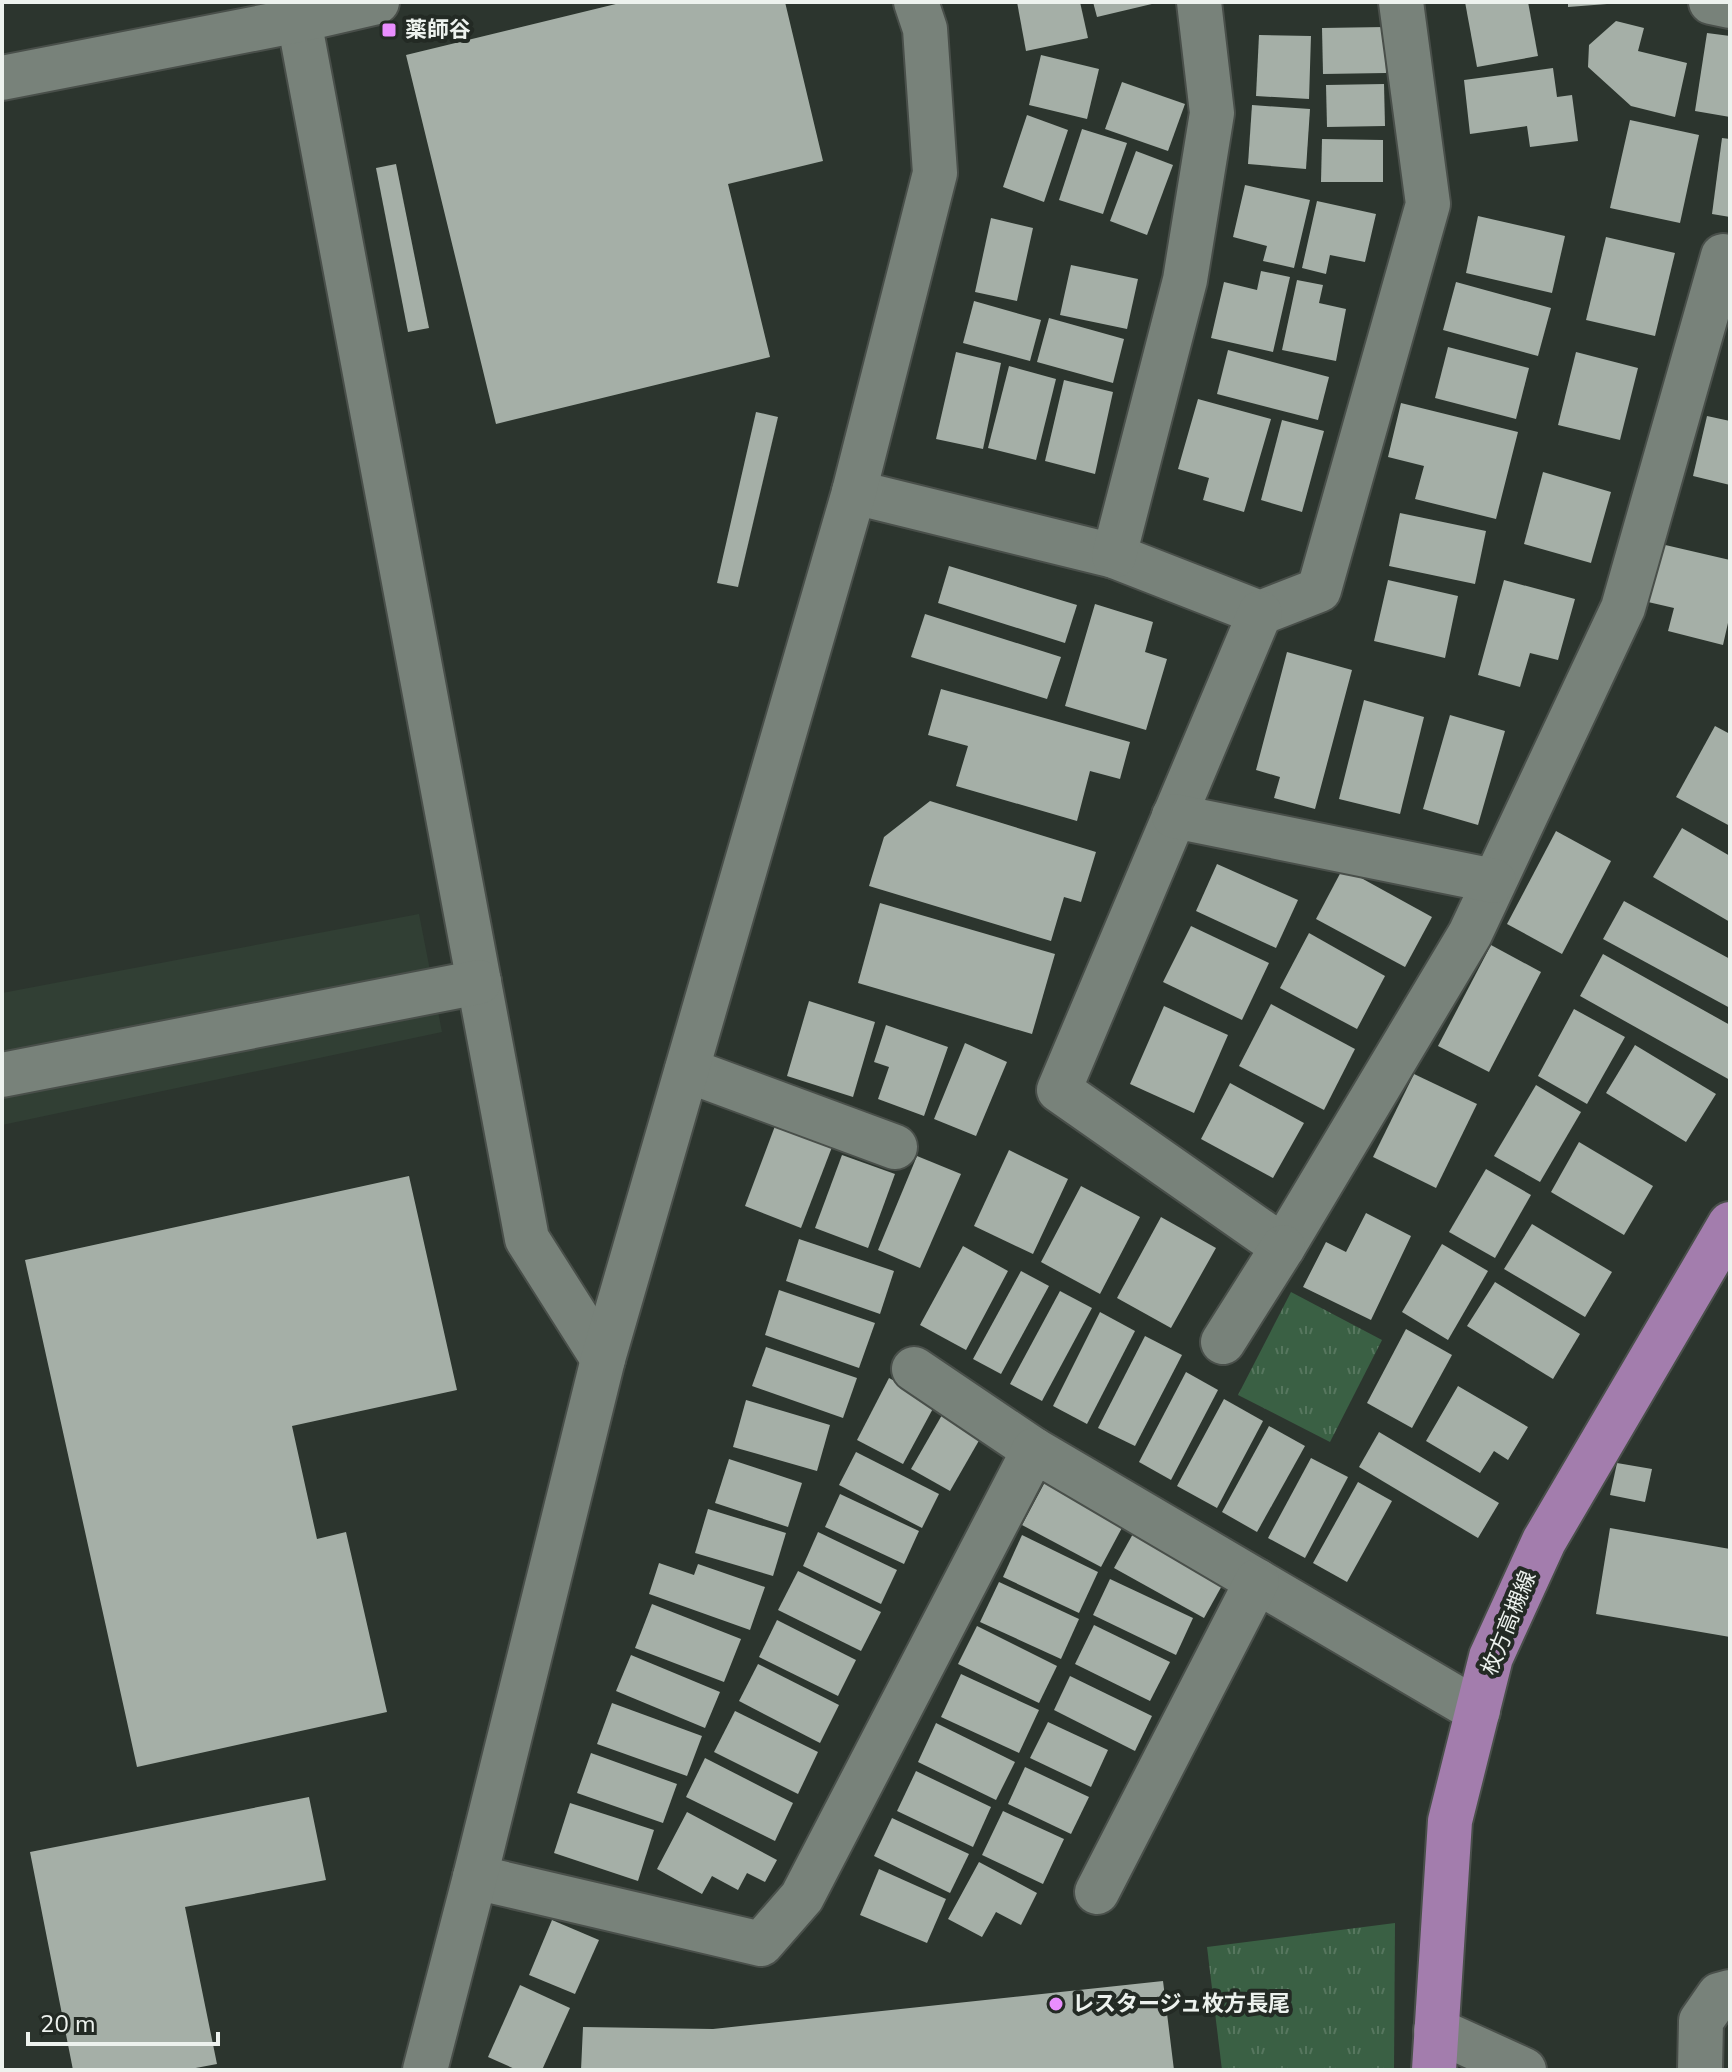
<svg xmlns="http://www.w3.org/2000/svg" width="1732" height="2072" font-family="'Nunito Sans','Noto Sans JP',sans-serif">
<defs>
<pattern id="grass-tufts" width="24" height="20" patternUnits="userSpaceOnUse" patternTransform="scale(2)"><rect width="24" height="20" fill="#3a6044"/><path d="M3 7l-1-3M5 7V3M7 7l1-3M15 17l-1-3M17 17v-4M19 17l1-3" fill="none" stroke="#57775f"/></pattern>
</defs>
<rect width="100%" height="100%" fill="#2c352e"/>
<polygon fill="#313f34" points="419,914 442,1032 2,1125 2,993"/>
<g fill="url(#grass-tufts)">
<polygon points="1291,1292 1382,1340 1330,1442 1238,1395"/>
<polygon points="1395,1923 1394,2070 1222,2070 1207,1947"/>
</g>
<g fill="#a5afa7">
<polygon points="624,2 785,2 823,161 728,184 770,357 496,424 406,55"/>
<polygon points="1017,2 1080,2 1088,38 1026,51"/>
<polygon points="1093,2 1156,2 1156,3 1097,17"/>
<polygon points="1465,2 1528,2 1538,56 1477,67"/>
<polygon points="1568,2 1607,2 1607,4 1568,7"/>
<polygon points="1616,21 1644,28 1638,51 1687,63 1675,117 1631,106 1588,67 1589,45"/>
<polygon points="1385,27 1386,73 1323,74 1322,28"/>
<polygon points="1707,33 1730,36 1730,117 1695,111"/>
<polygon points="1259,35 1311,36 1309,99 1256,96"/>
<polygon points="1041,55 1099,69 1087,119 1029,105"/>
<polygon points="1553,68 1557,97 1572,95 1578,141 1530,147 1527,126 1470,134 1464,80"/>
<polygon points="1122,82 1185,104 1168,151 1105,129"/>
<polygon points="1384,84 1385,126 1327,127 1326,85"/>
<polygon points="1252,105 1310,109 1306,169 1248,164"/>
<polygon points="1027,115 1068,130 1044,202 1003,187"/>
<polygon points="1630,120 1699,135 1680,223 1610,208"/>
<polygon points="1082,129 1127,143 1103,214 1059,200"/>
<polygon points="1722,138 1730,139 1730,217 1712,214"/>
<polygon points="1322,139 1383,140 1383,182 1321,182"/>
<polygon points="1136,151 1173,165 1147,235 1110,221"/>
<polygon points="396,164 429,328 408,332 376,168"/>
<polygon points="1245,185 1310,200 1294,268 1263,261 1267,246 1233,237"/>
<polygon points="1317,201 1376,214 1365,262 1330,255 1326,274 1302,268"/>
<polygon points="1478,216 1565,236 1552,293 1466,273"/>
<polygon points="991,218 1033,228 1017,301 975,292"/>
<polygon points="1606,237 1675,253 1655,336 1586,320"/>
<polygon points="1071,265 1138,279 1127,329 1060,315"/>
<polygon points="1261,271 1290,277 1273,352 1211,338 1224,282 1257,290"/>
<polygon points="1297,280 1323,285 1319,303 1346,309 1336,361 1282,350"/>
<polygon points="1456,282 1551,308 1538,356 1443,330"/>
<polygon points="974,301 1041,320 1030,361 963,343"/>
<polygon points="1049,318 1124,339 1113,383 1037,362"/>
<polygon points="1448,347 1529,368 1516,419 1435,398"/>
<polygon points="1228,350 1329,377 1318,420 1217,394"/>
<polygon points="956,352 1001,363 983,449 936,439"/>
<polygon points="1576,352 1638,368 1620,440 1558,425"/>
<polygon points="1009,366 1056,379 1036,460 988,448"/>
<polygon points="1064,380 1113,392 1095,474 1045,461"/>
<polygon points="1198,399 1271,419 1244,512 1203,500 1209,478 1178,469"/>
<polygon points="1401,403 1518,432 1496,519 1415,499 1424,466 1388,457"/>
<polygon points="756,412 778,417 738,587 717,583"/>
<polygon points="1707,416 1730,421 1730,485 1693,476"/>
<polygon points="1282,420 1324,431 1302,512 1261,500"/>
<polygon points="1543,472 1611,492 1591,563 1524,544"/>
<polygon points="1400,513 1486,531 1475,584 1389,566"/>
<polygon points="1661,544 1730,560 1730,614 1723,645 1668,631 1674,608 1648,602"/>
<polygon points="949,566 1077,605 1065,643 938,603"/>
<polygon points="1388,580 1458,596 1445,658 1374,641"/>
<polygon points="1504,580 1575,599 1558,660 1530,653 1520,687 1478,675"/>
<polygon points="1095,604 1153,622 1145,652 1167,659 1146,730 1065,706"/>
<polygon points="925,614 1061,657 1047,699 911,657"/>
<polygon points="1287,652 1352,670 1315,809 1274,798 1280,777 1256,770"/>
<polygon points="941,689 1130,742 1120,779 1090,771 1077,821 956,786 968,746 928,735"/>
<polygon points="1364,700 1424,717 1400,814 1339,799"/>
<polygon points="1450,715 1505,731 1478,825 1423,809"/>
<polygon points="1715,726 1730,734 1730,826 1676,797"/>
<polygon points="930,801 1096,852 1081,902 1064,897 1051,941 869,886 884,837"/>
<polygon points="1682,828 1730,856 1730,922 1653,877"/>
<polygon points="1556,831 1611,861 1562,954 1507,924"/>
<polygon points="1217,864 1298,900 1276,948 1196,911"/>
<polygon points="1343,868 1432,917 1405,967 1316,919"/>
<polygon points="1624,901 1730,959 1730,1008 1603,939"/>
<polygon points="880,903 1055,954 1032,1034 858,983"/>
<polygon points="1191,926 1269,963 1242,1020 1163,982"/>
<polygon points="1309,933 1385,976 1357,1029 1280,988"/>
<polygon points="1491,945 1541,972 1489,1072 1438,1046"/>
<polygon points="1603,954 1730,1025 1730,1080 1580,996"/>
<polygon points="809,1001 875,1022 853,1097 787,1076"/>
<polygon points="1271,1004 1355,1049 1324,1110 1239,1066"/>
<polygon points="1164,1006 1228,1035 1194,1113 1130,1084"/>
<polygon points="1574,1009 1625,1037 1587,1104 1538,1076"/>
<polygon points="886,1025 948,1047 924,1116 878,1099 889,1067 874,1062"/>
<polygon points="965,1043 1007,1062 976,1136 934,1119"/>
<polygon points="1635,1045 1716,1094 1686,1142 1606,1093"/>
<polygon points="1414,1074 1477,1104 1436,1188 1373,1157"/>
<polygon points="1230,1083 1304,1123 1273,1178 1201,1139"/>
<polygon points="1536,1085 1581,1112 1540,1182 1494,1156"/>
<polygon points="775,1126 832,1147 801,1228 745,1206"/>
<polygon points="1579,1142 1653,1186 1624,1235 1551,1192"/>
<polygon points="1009,1150 1068,1179 1033,1254 974,1226"/>
<polygon points="842,1155 895,1174 868,1248 815,1228"/>
<polygon points="917,1156 961,1174 920,1268 878,1250"/>
<polygon points="1486,1169 1531,1195 1495,1258 1449,1232"/>
<polygon points="409,1176 457,1390 292,1426 317,1539 346,1532 387,1712 137,1767 25,1260"/>
<polygon points="1081,1186 1140,1217 1100,1294 1041,1262"/>
<polygon points="1366,1213 1411,1236 1371,1320 1303,1287 1326,1242 1346,1252"/>
<polygon points="1161,1217 1216,1248 1171,1328 1117,1298"/>
<polygon points="1532,1224 1612,1272 1585,1317 1504,1269"/>
<polygon points="799,1239 894,1271 880,1314 786,1281"/>
<polygon points="1442,1244 1488,1271 1448,1340 1402,1312"/>
<polygon points="963,1246 1008,1271 966,1350 920,1325"/>
<polygon points="1021,1271 1049,1286 1001,1374 973,1359"/>
<polygon points="1495,1282 1580,1334 1553,1379 1467,1326"/>
<polygon points="779,1290 875,1323 859,1368 765,1335"/>
<polygon points="1060,1291 1092,1308 1042,1401 1010,1384"/>
<polygon points="1100,1312 1135,1331 1087,1424 1053,1406"/>
<polygon points="1406,1329 1452,1355 1412,1428 1367,1403"/>
<polygon points="1145,1336 1182,1355 1135,1446 1098,1428"/>
<polygon points="766,1347 857,1378 843,1418 752,1386"/>
<polygon points="1186,1372 1218,1390 1171,1480 1139,1462"/>
<polygon points="889,1378 936,1403 903,1464 857,1440"/>
<polygon points="1458,1386 1528,1427 1508,1460 1494,1451 1480,1473 1426,1441"/>
<polygon points="1224,1399 1263,1421 1217,1508 1177,1486"/>
<polygon points="746,1400 830,1425 817,1471 733,1447"/>
<polygon points="942,1415 981,1437 950,1491 911,1469"/>
<polygon points="1269,1426 1305,1446 1257,1532 1222,1512"/>
<polygon points="1379,1432 1499,1503 1478,1538 1359,1467"/>
<polygon points="856,1452 939,1494 922,1528 839,1485"/>
<polygon points="1311,1458 1348,1477 1305,1558 1268,1538"/>
<polygon points="729,1459 802,1483 788,1527 715,1503"/>
<polygon points="1617,1463 1652,1469 1645,1502 1610,1495"/>
<polygon points="1045,1482 1124,1524 1101,1567 1022,1525"/>
<polygon points="1358,1482 1392,1501 1347,1582 1313,1563"/>
<polygon points="840,1494 919,1531 904,1564 825,1527"/>
<polygon points="708,1509 786,1533 773,1576 695,1553"/>
<polygon points="1610,1528 1730,1549 1730,1637 1596,1614"/>
<polygon points="818,1532 897,1570 881,1604 803,1566"/>
<polygon points="1134,1532 1224,1582 1204,1618 1114,1568"/>
<polygon points="1022,1535 1098,1572 1079,1613 1003,1577"/>
<polygon points="659,1563 694,1575 698,1564 765,1587 750,1630 649,1594"/>
<polygon points="798,1571 881,1612 861,1651 778,1610"/>
<polygon points="1110,1579 1193,1618 1176,1655 1093,1615"/>
<polygon points="999,1582 1079,1619 1061,1659 980,1622"/>
<polygon points="652,1604 741,1639 724,1682 635,1648"/>
<polygon points="777,1620 856,1660 838,1696 759,1657"/>
<polygon points="1094,1625 1170,1662 1150,1701 1075,1664"/>
<polygon points="977,1626 1057,1666 1039,1703 958,1664"/>
<polygon points="631,1655 720,1692 705,1728 616,1691"/>
<polygon points="758,1664 839,1705 820,1743 739,1701"/>
<polygon points="961,1674 1039,1710 1019,1753 941,1717"/>
<polygon points="1070,1676 1152,1716 1135,1751 1054,1710"/>
<polygon points="612,1703 702,1736 687,1776 597,1744"/>
<polygon points="735,1711 818,1752 798,1794 714,1752"/>
<polygon points="1048,1722 1108,1750 1091,1787 1030,1758"/>
<polygon points="936,1723 1015,1762 996,1800 918,1762"/>
<polygon points="591,1753 677,1784 663,1823 577,1793"/>
<polygon points="705,1758 793,1803 775,1841 686,1797"/>
<polygon points="1025,1767 1089,1797 1071,1834 1008,1804"/>
<polygon points="916,1771 991,1807 973,1847 897,1811"/>
<polygon points="309,1797 326,1880 185,1907 217,2064 185,2070 73,2070 30,1852"/>
<polygon points="570,1803 654,1830 638,1881 554,1853"/>
<polygon points="1003,1811 1064,1839 1043,1884 982,1855"/>
<polygon points="687,1812 777,1860 765,1882 747,1873 738,1890 712,1876 702,1894 657,1869"/>
<polygon points="892,1818 969,1854 950,1893 874,1856"/>
<polygon points="979,1862 1037,1893 1021,1925 996,1912 982,1937 948,1919"/>
<polygon points="879,1869 946,1899 927,1943 860,1915"/>
<polygon points="552,1920 599,1940 575,1994 529,1975"/>
<polygon points="1163,1981 1174,2070 581,2070 583,2027 713,2029"/>
<polygon points="520,1985 570,2008 542,2070 517,2070 488,2057"/>
</g>
<g fill="none" stroke-linecap="round" stroke-linejoin="round">
<g stroke="#494f4a" stroke-width="48">
<g id="minor">
<polyline points="1711,2 1730,6"/>
<polyline points="299,20 527,1239 603,1359"/>
<polyline points="2,78 299,20 377,2"/>
<polyline points="854,492 1114,556 1260,613 1319,590 1428,204 1401,2"/>
<polyline points="1114,556 1185,280 1212,113 1199,2"/>
<polyline points="1260,613 1059,1090 1283,1247 1470,934 1623,608 1723,256 1730,258"/>
<polyline points="1174,816 1494,881"/>
<polyline points="687,1070 895,1147"/>
<polyline points="2,1075 479,982"/>
<polyline points="1223,1342 1283,1247"/>
<polyline points="914,1369 1034,1450"/>
<polyline points="475,1877 761,1944 802,1897 1034,1450 1478,1711"/>
<polyline points="1097,1892 1257,1581"/>
<polyline points="1436,2030 1524,2070"/>
<polyline points="425,2070 475,1877 603,1359 854,492 935,173 925,29 916,2"/>
<polyline points="1700,2070 1701,2021 1719,1995 1730,1992"/>
</g>
</g>
<g stroke="#494f4a" stroke-width="48">
<polyline id="major" points="1434,2070 1450,1821 1491,1657 1544,1541 1730,1224"/>
</g>
<use href="#minor" stroke="#78827a" stroke-width="44"/>
<use href="#major" stroke="#a37dad" stroke-width="44"/>
</g>
<g fill="#e98efe" stroke="#232a24" stroke-width="3">
<rect x="381" y="22" width="16" height="16" rx="4"/>
<circle cx="1056" cy="2004" r="8"/>
</g>
<g text-anchor="middle" dominant-baseline="central" stroke-width="8" stroke-linejoin="round" paint-order="stroke">
<g font-size="22" font-weight="bold" fill="#edf2ee" stroke="#232a24" text-anchor="start">
<text x="405" y="30">薬師谷</text>
<text x="1072" y="2004">レスタージュ枚方長尾</text>
</g>
<g font-size="22" fill="#edf2ee" stroke="#232a24">
<text transform="translate(1509 1623) rotate(-68)">枚方高槻線</text>
</g>
</g>
<rect width="1732" height="2072" fill="none" stroke="#edf2ee" stroke-width="8"/>
<path d="M28 2032v12h190v-12" fill="none" stroke="#edf2ee" stroke-width="4"/>
<text x="40" y="2032" font-size="24" fill="#edf2ee" stroke="#232a24" stroke-width="6" paint-order="stroke">20 m</text>
</svg>
